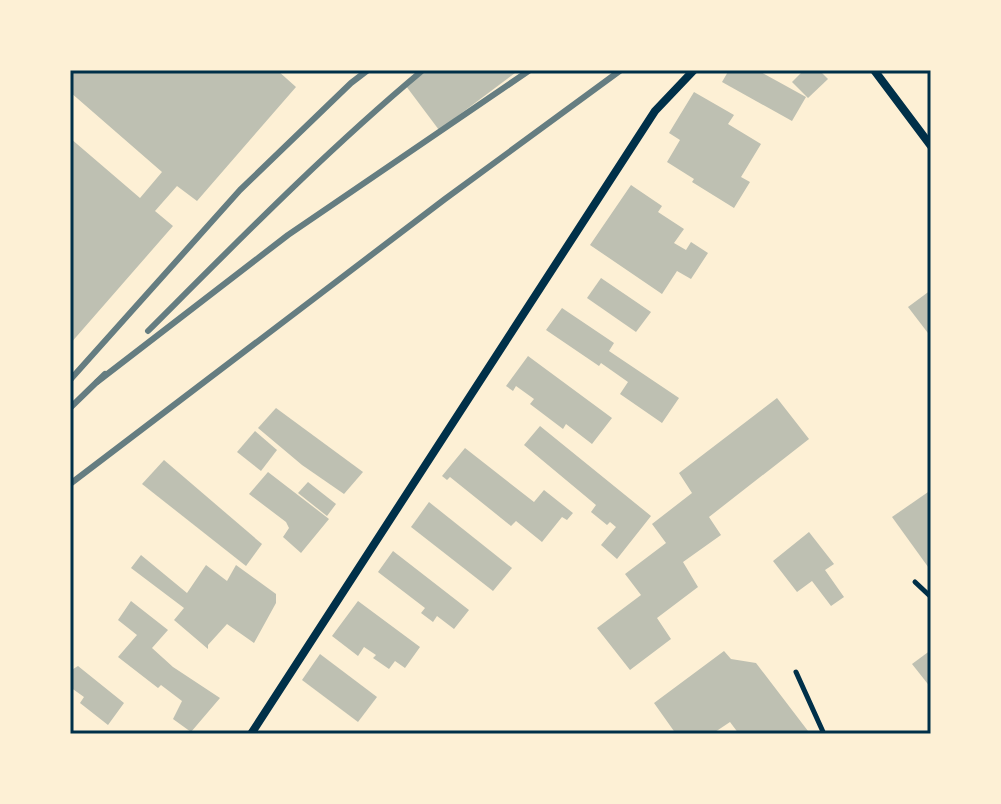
<svg xmlns="http://www.w3.org/2000/svg" width="1001" height="804" font-family="'Asap Condensed',sans-serif">
<rect width="100%" height="100%" fill="#fdf0d5"/>
<g fill="#bec0b2">
<polygon points="70,70 277,70 296,87 197,201 177,186 155,211 173,226 70,344 70,138 140,198 162,172 70,92"/>
<polygon points="428,70 519,70 439,130 406,86"/>
<polygon points="729,70 757,70 806,97 792,121 722,82"/>
<polygon points="804,70 819,70 828,79 808,98 792,82"/>
<polygon points="694,92 734,115 728,124 761,144 741,177 750,182 734,208 692,182 694,179 667,162 680,140 669,133"/>
<polygon points="631,185 662,206 658,212 684,229 674,243 686,250 691,242 708,253 691,279 677,271 662,294 590,245"/>
<polygon points="601,278 651,312 636,332 587,298"/>
<polygon points="931,290 931,337 908,307"/>
<polygon points="562,308 614,343 609,351 679,398 662,423 620,394 628,382 601,363 599,366 546,330"/>
<polygon points="528,356 612,418 592,444 566,424 563,429 530,404 534,399 516,386 513,391 506,386"/>
<polygon points="777,398 809,439 709,517 721,535 683,562 698,587 657,618 671,639 630,670 597,628 641,595 625,574 666,543 652,524 692,493 679,473"/>
<polygon points="276,408 363,472 344,494 302,465 258,428"/>
<polygon points="540,426 651,516 617,559 601,545 616,527 610,522 607,525 591,512 596,505 524,445"/>
<polygon points="255,431 277,450 261,471 237,452"/>
<polygon points="465,448 534,502 544,490 573,513 567,520 562,517 542,542 516,521 511,526 450,477 447,480 442,476"/>
<polygon points="164,460 262,544 246,566 142,484"/>
<polygon points="268,472 329,519 301,553 283,537 289,528 286,522 249,494"/>
<polygon points="308,482 336,504 327,516 298,493"/>
<polygon points="931,490 931,571 892,517"/>
<polygon points="429,502 512,568 493,591 411,527"/>
<polygon points="809,532 834,564 825,570 844,597 831,606 812,581 797,592 773,561"/>
<polygon points="393,551 469,610 454,629 437,616 433,622 421,613 425,608 378,572"/>
<polygon points="141,555 187,593 206,565 227,581 236,565 276,594 276,603 254,643 227,624 208,645 208,649 174,620 184,608 131,568"/>
<polygon points="131,601 168,630 152,648 173,667 220,698 191,732 173,719 182,701 161,685 158,688 118,657 137,635 118,620"/>
<polygon points="358,601 420,647 405,668 395,661 389,669 373,658 376,655 364,647 358,656 332,636"/>
<polygon points="931,650 931,688 912,664"/>
<polygon points="724,651 731,659 756,663 808,731 804,734 739,734 730,722 712,734 676,734 654,703"/>
<polygon points="320,654 377,697 358,722 302,680"/>
<polygon points="78,666 124,703 108,725 80,703 84,697 70,687 70,671"/>
</g>
<g fill="none" stroke-linecap="round" stroke-linejoin="round">
<g stroke="#003049" stroke-width="5">
<polyline points="915,582 931,597"/>
<polyline points="796,672 824,734"/>
</g>
<g stroke="#003049" stroke-width="8">
<polyline points="874,70 931,146"/>
<polyline points="251,734 655,111 694,70"/>
</g>
<g stroke="#657d81" stroke-width="6">
<path d="M 148,331 C 237,242 326,151 423,70"/>
<polyline points="70,380 240,190 351,83 368,70"/>
<polyline points="97,382 288,235 530,70"/>
<polyline points="70,408 105,374"/>
<polyline points="70,484 445,199 621,70"/>
</g>
</g>
<rect width="1001" height="804" fill="none" stroke="#fdf0d5" stroke-width="144"/>
<rect x="72" y="72" width="857" height="660" fill="none" stroke="#003049" stroke-width="3"/>
</svg>
